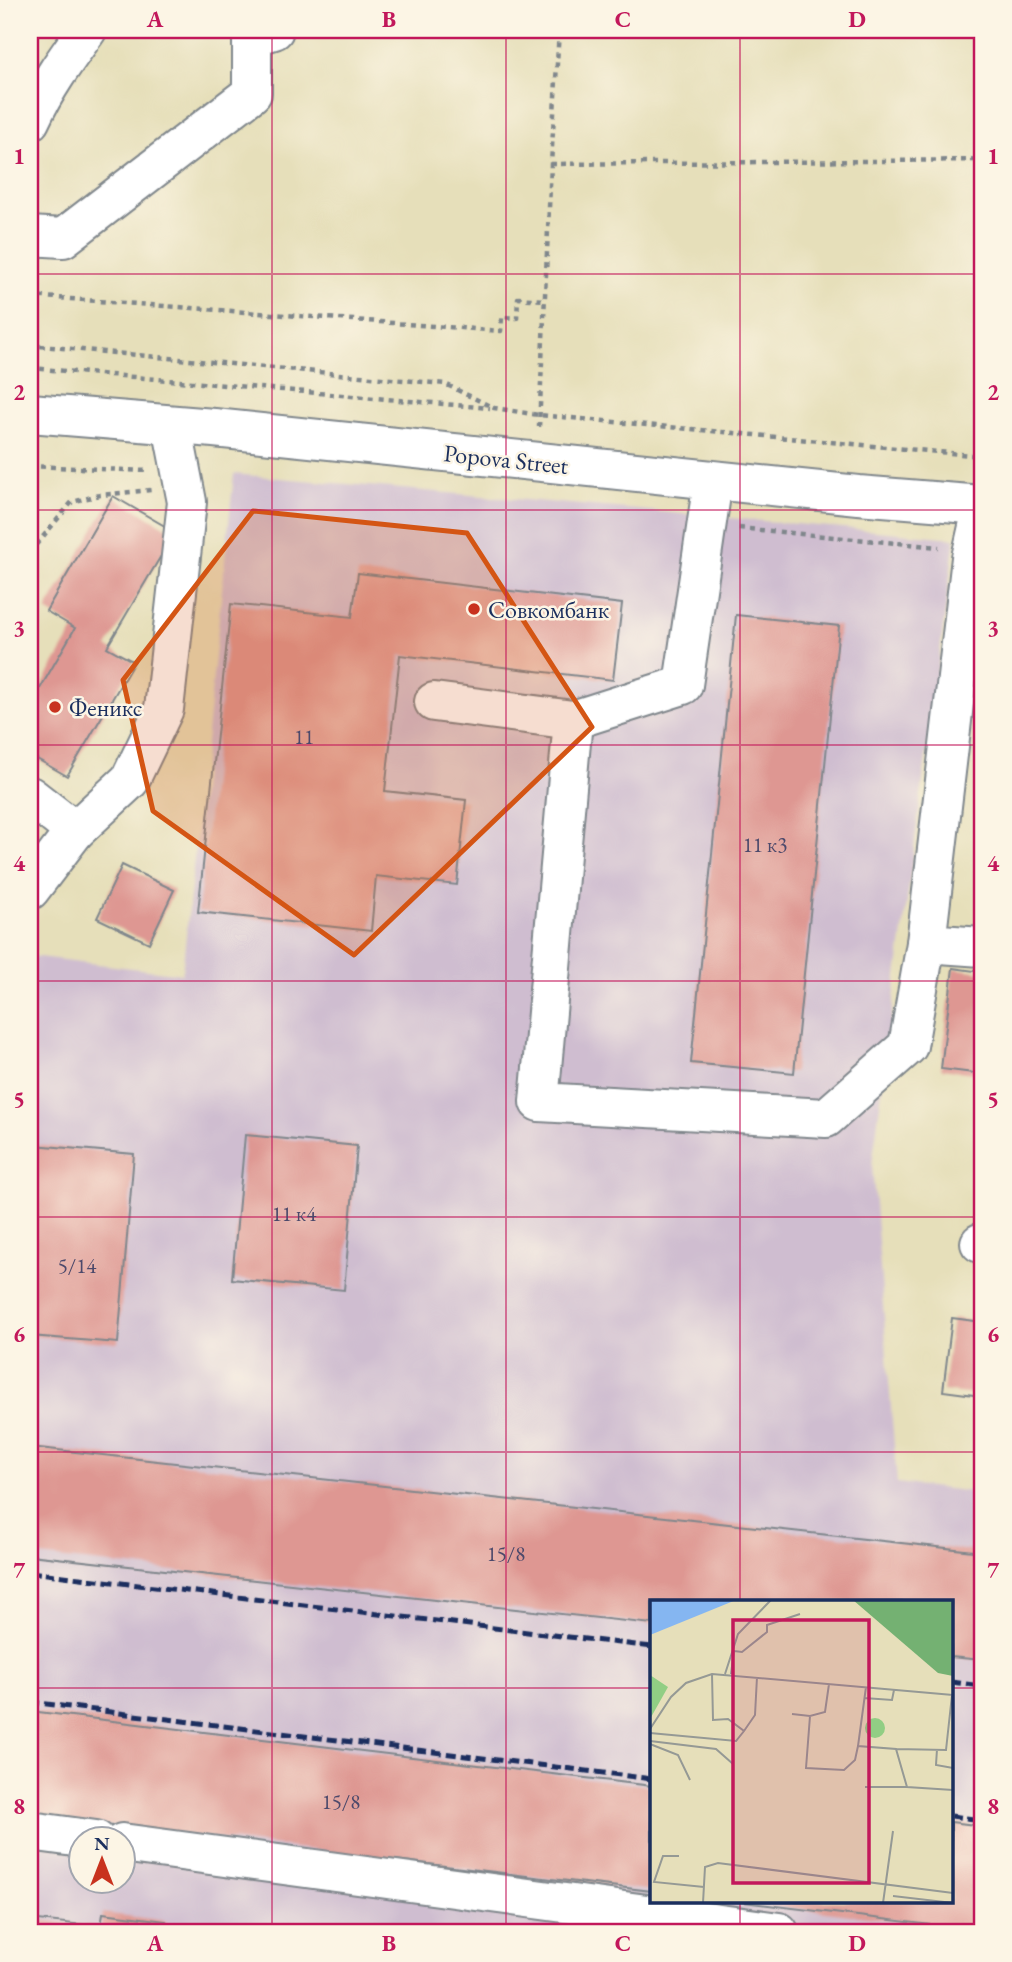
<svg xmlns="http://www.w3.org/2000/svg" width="1012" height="1962" font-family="'EB Garamond',serif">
<rect width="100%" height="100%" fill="#fcf5e5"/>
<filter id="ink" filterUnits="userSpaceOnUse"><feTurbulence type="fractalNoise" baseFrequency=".0143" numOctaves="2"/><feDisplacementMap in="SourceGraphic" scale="14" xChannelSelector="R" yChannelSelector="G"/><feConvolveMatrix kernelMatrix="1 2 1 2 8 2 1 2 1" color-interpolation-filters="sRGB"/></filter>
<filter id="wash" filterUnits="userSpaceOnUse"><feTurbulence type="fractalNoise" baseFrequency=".00686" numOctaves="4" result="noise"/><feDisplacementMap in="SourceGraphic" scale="28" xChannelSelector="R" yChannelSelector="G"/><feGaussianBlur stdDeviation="1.57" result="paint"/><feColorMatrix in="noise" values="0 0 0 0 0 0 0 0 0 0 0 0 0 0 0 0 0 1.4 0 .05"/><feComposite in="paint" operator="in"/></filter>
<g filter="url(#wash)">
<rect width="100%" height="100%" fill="#e6dfba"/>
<path fill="#cfbdd0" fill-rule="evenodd" d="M 234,474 L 955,538 L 872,1165 L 897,1483 L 982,1493 L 982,1932 L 30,1932 L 30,956 L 182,974 ZM 652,1602 L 951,1602 L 951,1901 L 652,1901 ZM 80,1840 L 122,1840 L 122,1882 L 80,1882 Z"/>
<g id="blocks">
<g fill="#de9792">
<polygon points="113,496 175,532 107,647 134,662 67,776 30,755 30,706 75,628 46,611"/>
<polygon points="358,573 622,604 613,680 400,655 385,791 466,800 457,885 376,876 371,931 198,912 231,604 352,617"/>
<polygon points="736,615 839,626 794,1073 691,1063"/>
<polygon points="122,865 174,890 149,943 97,918"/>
<polygon points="953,968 982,972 982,1074 941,1069"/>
<polygon points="245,1135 357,1146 344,1290 232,1279"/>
<polygon points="34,1145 134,1154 118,1343 30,1336 30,1195"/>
<polygon points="952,1318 982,1322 982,1396 943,1391"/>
<polygon points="30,1447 982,1552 982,1660 951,1657 951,1602 652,1602 652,1624 30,1555"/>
<polygon points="30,1711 652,1786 652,1891 30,1816"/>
<polygon points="951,1822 982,1826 982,1910 980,1931 744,1902 744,1901 951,1901"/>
<polygon points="103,1913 166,1921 165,1932 30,1932 30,1919 101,1927"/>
</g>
</g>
</g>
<g filter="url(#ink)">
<use href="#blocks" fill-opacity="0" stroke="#80878c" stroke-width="2"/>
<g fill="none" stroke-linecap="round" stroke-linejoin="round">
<g stroke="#80878c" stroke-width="42">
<g id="minor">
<path d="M 30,121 C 45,88 66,59 87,30"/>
<polyline points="30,236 63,238 252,93 252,37 274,30"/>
<polyline points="30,413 214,428 858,495 982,505"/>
<polyline points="982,509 971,558 926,943 982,947"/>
<polyline points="434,702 573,720 683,685 713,481"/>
<polyline points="573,720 539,1102 826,1118 908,1046 926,943"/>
<polyline points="30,796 75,831 30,890"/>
<polyline points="75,831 130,780 164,709 187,502 172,425"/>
<polyline points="980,1243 982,1243"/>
<polyline points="30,1831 96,1840"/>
<polyline points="122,1843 779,1932"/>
</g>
</g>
<g stroke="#80878c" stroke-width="4.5" stroke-dasharray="5 5" stroke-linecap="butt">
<polyline points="551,164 982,160"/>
<polyline points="30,296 501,331 502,317 517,318 518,298 544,300"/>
<polyline points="30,345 445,384 494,408 539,415 982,456"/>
<polyline points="30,368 490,408"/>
<polyline points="539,427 551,164 559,30"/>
<polyline points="30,466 148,471"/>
<polyline points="739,528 939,547"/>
<polyline points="30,552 72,502 100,495 151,490"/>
</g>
<use href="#minor" stroke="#fff" stroke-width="38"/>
<g stroke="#1b2f5e" stroke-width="5" stroke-dasharray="10 5" stroke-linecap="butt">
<polyline points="30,1572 652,1647"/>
<polyline points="951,1682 982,1686"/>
<polyline points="30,1702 652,1779"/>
<polyline points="951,1816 982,1820"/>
</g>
</g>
</g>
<path fill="#d45514" fill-opacity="0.2" stroke="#d45514" stroke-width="5" stroke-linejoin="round" d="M 253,511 L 467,533 L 592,727 L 354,955 L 153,811 L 123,680 Z"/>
<path fill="none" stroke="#c2185b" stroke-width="2" stroke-opacity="0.55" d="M 272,30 L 272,1932M 506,30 L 506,1932M 740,30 L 740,1602M 30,274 L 982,274M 30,510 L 982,510M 30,745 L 982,745M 30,981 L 982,981M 30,1217 L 982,1217M 30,1452 L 982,1452M 30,1688 L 652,1688M 951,1688 L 982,1688M 740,1901 L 740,1932"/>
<g fill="#c8321e" stroke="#fcf5e5" stroke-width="2.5">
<circle cx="474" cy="609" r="7"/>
<circle cx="55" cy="707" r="7"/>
</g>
<g text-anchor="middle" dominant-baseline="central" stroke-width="5" stroke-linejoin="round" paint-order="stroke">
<g font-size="21" fill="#4c496b">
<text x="304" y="736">11</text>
<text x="765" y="844">11 к3</text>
<text x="294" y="1213">11 к4</text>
<text x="77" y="1265">5/14</text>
<text x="506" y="1553">15/8</text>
<text x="341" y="1801">15/8</text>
</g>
<g font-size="24" fill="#1b2f5e" stroke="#fcf5e5">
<text transform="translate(506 459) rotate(6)">Popova Street</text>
</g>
<g font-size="24" fill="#1b2f5e" stroke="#fcf5e5" text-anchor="start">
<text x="488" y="609">Совкомбанк</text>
<text x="69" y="707">Феникс</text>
</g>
</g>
<g transform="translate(650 1600)">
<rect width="303" height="303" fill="#e6dfba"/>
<path d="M 0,75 L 18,87 L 0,119 ZM215 128a10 10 0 1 1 20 0a10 10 0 1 1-20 0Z" fill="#91ce84"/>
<path d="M 203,0 L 303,0 L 303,76 L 288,73 Z" fill="#74b172"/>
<path d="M 0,0 L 86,0 L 0,35 Z" fill="#85b6f1"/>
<path fill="none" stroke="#959995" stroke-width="2" d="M 84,51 L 92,52 L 117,32 L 117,25 L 150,14M 75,74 L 88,34 L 121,0M 81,74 L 84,50M 216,87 L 208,146 L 246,149 L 257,187 L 303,190M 214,98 L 242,100 L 244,90M 142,114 L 160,116 L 175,112 L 179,84M 160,116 L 156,168 L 194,170 L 205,160 L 208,146M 0,129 L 21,97 L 36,83 L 62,74 L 303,95M 94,131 L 105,115 L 107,77M 0,133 L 86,141 L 94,131 L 78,119 L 63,120 L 62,74M 0,141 L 66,149 L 83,164 L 83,194M 0,144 L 28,155 L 40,180M 246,149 L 296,150 L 302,95M 287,149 L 286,165 L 303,168M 215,187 L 257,187M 29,256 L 13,256 L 4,282 L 54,287M 243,296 L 303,303M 53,303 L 55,267 L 68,263 L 303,293M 233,303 L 243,231"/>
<path fill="#c2185b" fill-opacity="0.15" stroke="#c2185b" stroke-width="3.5" d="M 83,20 L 219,20 L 219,283 L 83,283 Z"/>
<rect width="303" height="303" fill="none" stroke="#1b2f5e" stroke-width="3.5"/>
</g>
<rect width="1012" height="1962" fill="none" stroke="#fcf5e5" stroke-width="77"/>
<g transform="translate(102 1860)"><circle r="33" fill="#fcf5e5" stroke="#a2a6af" stroke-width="2"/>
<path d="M0-5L12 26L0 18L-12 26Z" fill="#c8321e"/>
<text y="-10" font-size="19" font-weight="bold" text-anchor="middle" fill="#1b2f5e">N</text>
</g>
<rect x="38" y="38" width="936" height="1886" fill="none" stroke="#c2185b" stroke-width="2.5"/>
<g font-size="23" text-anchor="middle" font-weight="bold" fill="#c2185b">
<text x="155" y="27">A</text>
<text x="389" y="27">B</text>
<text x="623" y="27">C</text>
<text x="857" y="27">D</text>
<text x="19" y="164">1</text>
<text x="993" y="164">1</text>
<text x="19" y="400">2</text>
<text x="993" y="400">2</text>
<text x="19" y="636">3</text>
<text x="993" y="636">3</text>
<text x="19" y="871">4</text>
<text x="993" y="871">4</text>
<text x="19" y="1107">5</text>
<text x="993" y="1107">5</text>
<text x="19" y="1342">6</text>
<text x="993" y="1342">6</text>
<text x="19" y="1578">7</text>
<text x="993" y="1578">7</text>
<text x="19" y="1814">8</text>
<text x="993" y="1814">8</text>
<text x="155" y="1951">A</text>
<text x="389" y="1951">B</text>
<text x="623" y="1951">C</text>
<text x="857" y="1951">D</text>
</g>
</svg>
